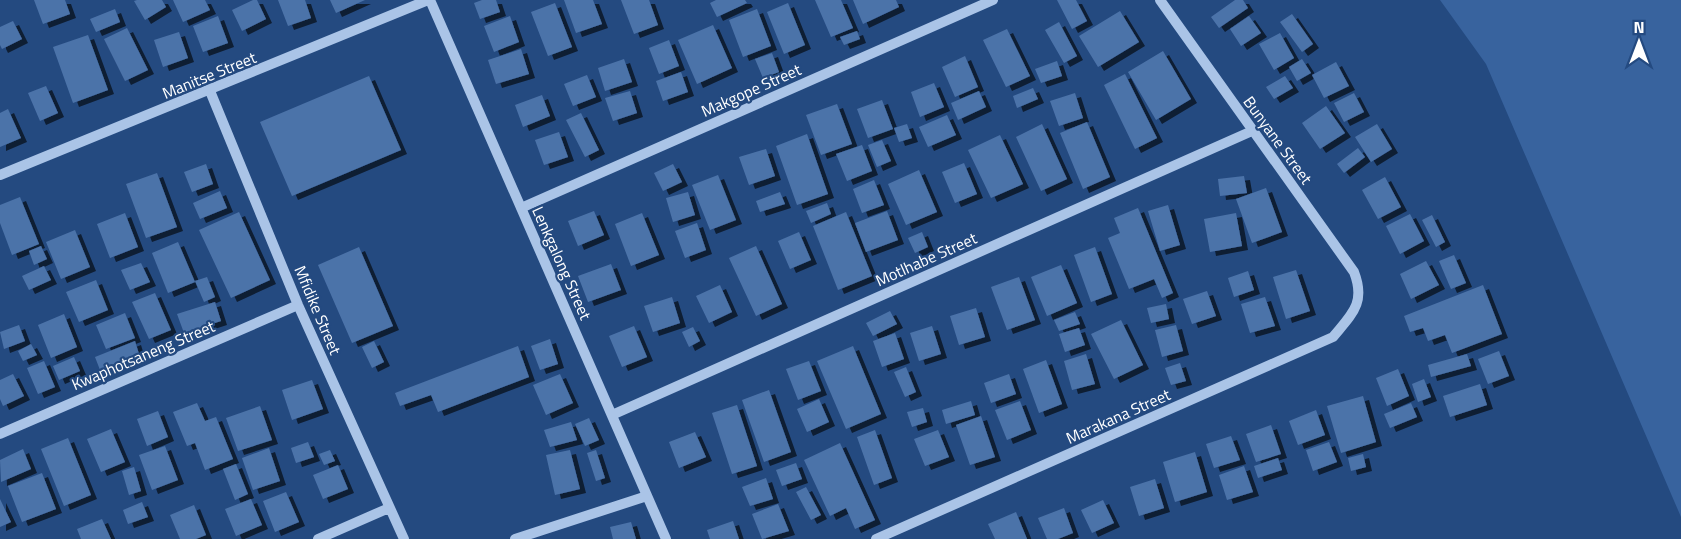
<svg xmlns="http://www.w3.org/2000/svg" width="1681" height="539" viewBox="0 0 1681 539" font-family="'Titillium Web',sans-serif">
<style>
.green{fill:#38639e}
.building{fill:#4c73a9;filter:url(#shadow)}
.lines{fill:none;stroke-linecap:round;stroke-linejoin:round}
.minor{stroke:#aac4e7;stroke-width:10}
.labels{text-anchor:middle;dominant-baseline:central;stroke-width:4.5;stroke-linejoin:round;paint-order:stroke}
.street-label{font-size:16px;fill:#fff;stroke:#244a80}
</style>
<defs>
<filter id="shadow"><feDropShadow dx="6" dy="4" stdDeviation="0" flood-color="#0009"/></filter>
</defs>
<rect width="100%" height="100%" fill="#244a80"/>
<!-- green -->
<path class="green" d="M 1440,0 L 1681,0 L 1681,517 L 1486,64 Z"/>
<!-- building -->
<path class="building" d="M 34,0 L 65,0 L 70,14 L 43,24 Z
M 137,0 L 162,0 L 166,7 L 145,20 L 134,1 Z
M 173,0 L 205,0 L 210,10 L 183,22 Z
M 253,0 L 257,0 L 266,19 L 242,31 L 232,10 Z
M 278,0 L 305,0 L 311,18 L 288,26 Z
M 330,0 L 365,0 L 336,13 Z
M 482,0 L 496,0 L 500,12 L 480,19 L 474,3 Z
M 564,0 L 593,0 L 602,24 L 576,33 Z
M 621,0 L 649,0 L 658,25 L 634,34 Z
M 716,0 L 745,0 L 747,3 L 717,17 L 710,3 Z
M 815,0 L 841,0 L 853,28 L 831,37 Z
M 853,0 L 896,0 L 899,7 L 863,24 Z
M 1057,0 L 1076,0 L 1087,21 L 1072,29 Z
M 1235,0 L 1243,0 L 1248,8 L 1219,28 L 1211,17 Z
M 555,3 L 572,47 L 548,56 L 531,12 Z
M 788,3 L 805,45 L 784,54 L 767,12 Z
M 115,9 L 120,22 L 96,32 L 90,19 Z
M 757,9 L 771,46 L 743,57 L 729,20 Z
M 1120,11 L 1139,42 L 1098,67 L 1079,36 Z
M 1292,14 L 1313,44 L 1302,52 L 1280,22 Z
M 218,16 L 228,43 L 203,52 L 193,26 Z
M 510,16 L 519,42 L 494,52 L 484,26 Z
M 1249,16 L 1261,33 L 1241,46 L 1230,29 Z
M 13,21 L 22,39 L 2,49 L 0,45 L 0,27 Z
M 1059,22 L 1077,56 L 1064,63 L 1045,30 Z
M 713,25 L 732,68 L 697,84 L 678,40 Z
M 127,28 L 148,70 L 125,81 L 104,39 Z
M 1007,29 L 1030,76 L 1006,87 L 983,40 Z
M 857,31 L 860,39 L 844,45 L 840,37 Z
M 179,32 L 188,58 L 163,67 L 154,40 Z
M 1280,33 L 1294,58 L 1274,70 L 1259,44 Z
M 88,35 L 108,90 L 73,103 L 53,47 Z
M 669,40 L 679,66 L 659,74 L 649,48 Z
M 521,49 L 529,74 L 496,84 L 488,60 Z
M 1163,51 L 1191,99 L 1156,120 L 1128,72 Z
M 772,53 L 779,72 L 763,78 L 755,59 Z
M 965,56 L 978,87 L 955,97 L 942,67 Z
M 624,59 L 632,82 L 605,91 L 598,68 Z
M 1302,59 L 1311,73 L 1297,81 L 1289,67 Z
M 1057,61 L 1062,76 L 1041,83 L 1035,69 Z
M 1336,62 L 1349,86 L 1324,98 L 1312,75 Z
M 681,72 L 688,92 L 663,101 L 656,81 Z
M 1125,74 L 1157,138 L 1135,149 L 1104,85 Z
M 587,75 L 596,97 L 573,106 L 564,84 Z
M 369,76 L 401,150 L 292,196 L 260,122 Z
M 1285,76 L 1293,88 L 1274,99 L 1266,87 Z
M 934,83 L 944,107 L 920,117 L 911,92 Z
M 46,86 L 58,113 L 40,121 L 28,93 Z
M 1033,88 L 1038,99 L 1017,108 L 1013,96 Z
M 630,91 L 637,113 L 613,121 L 605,98 Z
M 979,91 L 986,107 L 958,120 L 951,103 Z
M 1075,93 L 1083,118 L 1059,126 L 1050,101 Z
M 1354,93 L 1364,112 L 1344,122 L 1334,103 Z
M 542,95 L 550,116 L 523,127 L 515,105 Z
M 882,100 L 893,129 L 868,138 L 857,109 Z
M 837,104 L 852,144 L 821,155 L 806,115 Z
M 1326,106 L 1345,133 L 1320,149 L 1302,123 Z
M 8,109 L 21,138 L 0,147 L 0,113 Z
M 581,113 L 599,150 L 585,157 L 566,120 Z
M 947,115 L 956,135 L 928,147 L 919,127 Z
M 1087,122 L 1110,177 L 1083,189 L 1060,133 Z
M 907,124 L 912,138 L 899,142 L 894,128 Z
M 1042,124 L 1067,179 L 1041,191 L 1016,137 Z
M 1377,124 L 1392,149 L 1371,162 L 1355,137 Z
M 559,132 L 568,157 L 544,165 L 535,140 Z
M 807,134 L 828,194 L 797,205 L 776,146 Z
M 1000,135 L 1023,184 L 991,198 L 968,150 Z
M 882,140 L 891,161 L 877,167 L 868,145 Z
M 862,145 L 872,171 L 847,181 L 836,154 Z
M 1358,148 L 1365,157 L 1344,173 L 1337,164 Z
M 766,149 L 775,176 L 749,185 L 739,157 Z
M 964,163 L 977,194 L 955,203 L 942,172 Z
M 206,164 L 213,184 L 192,192 L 184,172 Z
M 673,164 L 682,182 L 663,191 L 654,173 Z
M 919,170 L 937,212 L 906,225 L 888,184 Z
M 157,173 L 177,227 L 146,238 L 126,184 Z
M 718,175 L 736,220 L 710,230 L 692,185 Z
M 1244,176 L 1247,193 L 1220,196 L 1218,179 Z
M 1385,177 L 1401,207 L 1378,219 L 1362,190 Z
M 874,180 L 884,205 L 862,213 L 853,189 Z
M 1266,188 L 1282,232 L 1252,243 L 1236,199 Z
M 220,191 L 227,208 L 200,219 L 193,203 Z
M 688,192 L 695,215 L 673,222 L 666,198 Z
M 780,192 L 785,204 L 760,212 L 756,201 Z
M 20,197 L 39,244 L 12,255 L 0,223 L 0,205 Z
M 827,203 L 831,214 L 811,223 L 806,211 Z
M 1168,205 L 1180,245 L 1160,251 L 1148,211 Z
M 1138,208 L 1173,293 L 1162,298 L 1154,279 L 1129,289 L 1108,238 L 1120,233 L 1114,218 Z
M 594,211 L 604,235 L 578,246 L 568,221 Z
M 887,211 L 898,240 L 866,252 L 855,223 Z
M 239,212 L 270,280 L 231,298 L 199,230 Z
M 846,212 L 872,276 L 838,290 L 813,226 Z
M 125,213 L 138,247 L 110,258 L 97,224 Z
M 642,213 L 659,255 L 631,266 L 615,224 Z
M 1236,213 L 1242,246 L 1210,252 L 1204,219 Z
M 1410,214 L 1424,241 L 1400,254 L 1386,226 Z
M 1432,215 L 1445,242 L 1436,247 L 1422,220 Z
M 697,223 L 706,250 L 685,258 L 675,231 Z
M 75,230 L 90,267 L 61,279 L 46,242 Z
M 799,232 L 811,260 L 790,269 L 778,241 Z
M 922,232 L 928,247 L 915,253 L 908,238 Z
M 178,242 L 195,282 L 168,293 L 152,253 Z
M 41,246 L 47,259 L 34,265 L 29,251 Z
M 756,246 L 782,304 L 756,316 L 729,258 Z
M 359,247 L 393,326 L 352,343 L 318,265 Z
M 1095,247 L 1112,294 L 1091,302 L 1074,255 Z
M 1454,255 L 1466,283 L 1451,289 L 1439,261 Z
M 1426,261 L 1439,285 L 1411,299 L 1400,274 Z
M 141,263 L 150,282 L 130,290 L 121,270 Z
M 611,264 L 621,290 L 588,302 L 578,276 Z
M 1061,265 L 1077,303 L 1047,316 L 1031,277 Z
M 44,266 L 51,280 L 29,290 L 22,276 Z
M 1296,270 L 1310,311 L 1286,319 L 1273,277 Z
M 1248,271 L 1254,290 L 1234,297 L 1228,278 Z
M 207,277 L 215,297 L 204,302 L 195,281 Z
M 1019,277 L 1035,320 L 1007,330 L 991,287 Z
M 96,280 L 108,310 L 79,322 L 66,292 Z
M 720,285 L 732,312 L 709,323 L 696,296 Z
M 1483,285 L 1502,334 L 1452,353 L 1445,335 L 1428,341 L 1423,328 L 1410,332 L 1404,316 Z
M 1207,291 L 1216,316 L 1192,324 L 1183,299 Z
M 155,293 L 171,330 L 149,339 L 132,302 Z
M 672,297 L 680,323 L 653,332 L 644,306 Z
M 1265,297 L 1275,326 L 1250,333 L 1241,304 Z
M 215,302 L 221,321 L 184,333 L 177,314 Z
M 1166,304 L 1169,319 L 1151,323 L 1147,308 Z
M 976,308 L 985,337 L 959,345 L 950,316 Z
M 890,311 L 897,324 L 873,336 L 866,323 Z
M 1075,312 L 1080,324 L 1059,331 L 1054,320 Z
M 125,313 L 135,338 L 106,349 L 96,325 Z
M 64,314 L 77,347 L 51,358 L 38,325 Z
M 1121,320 L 1143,365 L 1114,379 L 1091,334 Z
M 19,325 L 25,341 L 4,349 L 0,332 Z
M 1176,325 L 1183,351 L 1162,357 L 1155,330 Z
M 634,326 L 647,357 L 622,367 L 609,336 Z
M 932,326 L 941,354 L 919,361 L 910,333 Z
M 693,327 L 700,341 L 689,347 L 682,332 Z
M 1079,328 L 1085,345 L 1065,352 L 1059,334 Z
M 895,333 L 904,359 L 882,367 L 873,341 Z
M 550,339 L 558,364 L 540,370 L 531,346 Z
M 135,341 L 139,354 L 100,370 L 95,357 Z
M 374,341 L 384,362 L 372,368 L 362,347 Z
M 31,344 L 37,355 L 23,361 L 18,351 Z
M 518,346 L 529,377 L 438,412 L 431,395 L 400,406 L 395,393 Z
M 853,346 L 881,414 L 846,429 L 817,361 Z
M 1499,351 L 1509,376 L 1488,384 L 1478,359 Z
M 1086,354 L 1095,384 L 1072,390 L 1064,361 Z
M 1467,354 L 1471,366 L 1431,377 L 1428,365 Z
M 74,357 L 80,371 L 59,380 L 53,366 Z
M 1046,360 L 1062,404 L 1039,413 L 1023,369 Z
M 44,361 L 55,387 L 38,394 L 27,368 Z
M 809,361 L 821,391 L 798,400 L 786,369 Z
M 1180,363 L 1186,381 L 1171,385 L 1165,368 Z
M 906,367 L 916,392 L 905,397 L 894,372 Z
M 1398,369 L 1409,396 L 1387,406 L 1376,378 Z
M 13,374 L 24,396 L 3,406 L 0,399 L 0,380 Z
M 560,374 L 573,403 L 546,415 L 533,385 Z
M 1009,374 L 1016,394 L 991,403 L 984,383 Z
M 1424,379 L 1431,397 L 1418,402 L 1412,384 Z
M 312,380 L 323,409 L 292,420 L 282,390 Z
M 1480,384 L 1487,405 L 1450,417 L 1443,396 Z
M 769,390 L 791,452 L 764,462 L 742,400 Z
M 1363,396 L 1376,442 L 1341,453 L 1327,406 Z
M 819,399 L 829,422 L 807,432 L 797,409 Z
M 971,401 L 975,415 L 946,424 L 942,410 Z
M 1020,401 L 1031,430 L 1007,440 L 995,410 Z
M 197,403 L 205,421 L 216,417 L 233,459 L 205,470 L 195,443 L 187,446 L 173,412 Z
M 1411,403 L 1417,417 L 1390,428 L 1384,414 Z
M 737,405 L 757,466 L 732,474 L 712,413 Z
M 260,406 L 272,440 L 238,451 L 226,418 Z
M 923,408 L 927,422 L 912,427 L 907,412 Z
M 1316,410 L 1325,435 L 1298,445 L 1289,421 Z
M 158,411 L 168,437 L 147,446 L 137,419 Z
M 981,416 L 995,457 L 970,465 L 956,425 Z
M 589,418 L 599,440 L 585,446 L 575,424 Z
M 571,422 L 577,440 L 550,447 L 544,430 Z
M 1271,425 L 1281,454 L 1256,462 L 1246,434 Z
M 111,429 L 125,462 L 101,472 L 87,439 Z
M 875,430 L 892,478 L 874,485 L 857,437 Z
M 938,430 L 949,457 L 925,466 L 914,439 Z
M 695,432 L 706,457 L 679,468 L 669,442 Z
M 1231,436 L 1240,460 L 1214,468 L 1206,444 Z
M 68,438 L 91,495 L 64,506 L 41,449 Z
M 308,442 L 314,457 L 296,463 L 291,448 Z
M 1329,442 L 1337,462 L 1313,471 L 1306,450 Z
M 840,443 L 875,520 L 855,529 L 846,508 L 830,516 L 804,460 Z
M 165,446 L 178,480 L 152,490 L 139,455 Z
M 269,448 L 280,481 L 253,490 L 242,458 Z
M 23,449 L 31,469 L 1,482 L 0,460 Z
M 330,450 L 335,461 L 324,465 L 319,454 Z
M 570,450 L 580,489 L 555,495 L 546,455 Z
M 596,450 L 605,478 L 596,481 L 587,453 Z
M 1195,452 L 1207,492 L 1175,502 L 1163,462 Z
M 1363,454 L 1366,467 L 1351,471 L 1348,458 Z
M 1278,458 L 1282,470 L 1258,478 L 1254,466 Z
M 796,463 L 802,479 L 782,486 L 776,470 Z
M 236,464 L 248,494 L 235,500 L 223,469 Z
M 338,465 L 348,489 L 323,499 L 313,475 Z
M 1244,466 L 1253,492 L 1227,500 L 1219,475 Z
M 134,467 L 141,491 L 129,495 L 122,471 Z
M 42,473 L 56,509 L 22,522 L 8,486 Z
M 766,478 L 773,499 L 750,506 L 742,487 Z
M 1155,479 L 1164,508 L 1139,516 L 1130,487 Z
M 806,487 L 821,515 L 811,520 L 796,492 Z
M 286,492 L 299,522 L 275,532 L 263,501 Z
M 0,499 L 11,522 L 0,527 Z
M 251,499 L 262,525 L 236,536 L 225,509 Z
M 1103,500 L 1114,523 L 1092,533 L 1081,510 Z
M 142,502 L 148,517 L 128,524 L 123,510 Z
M 778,504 L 789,531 L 762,539 L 752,514 Z
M 194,505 L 206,535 L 196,539 L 180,539 L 170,515 Z
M 1064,508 L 1073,533 L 1058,539 L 1047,539 L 1038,518 Z
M 1016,512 L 1027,539 L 995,539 L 988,524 Z
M 102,519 L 111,539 L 81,539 L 77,529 Z
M 733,521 L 739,539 L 710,539 L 707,530 Z
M 631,522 L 636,539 L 613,539 L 610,527 Z"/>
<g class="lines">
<!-- minor -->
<path class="minor" d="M 430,0 L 666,539
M 210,91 L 298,305 L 404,539
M 0,175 L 428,0
M 521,208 L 993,0
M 612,415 L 1252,131
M 0,434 L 298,305
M 318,539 L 389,508
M 515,539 L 647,496
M 876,539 L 1333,337 C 1352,314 1366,303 1354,272 L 1160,0"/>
</g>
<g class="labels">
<!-- street labels -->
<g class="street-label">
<text transform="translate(209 75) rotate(-22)">Manitse Street</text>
<text transform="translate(751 90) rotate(-24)">Makgope Street</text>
<text transform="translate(1278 140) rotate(54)">Bunyane Street</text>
<text transform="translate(926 259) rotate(-24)">Motlhabe Street</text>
<text transform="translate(562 263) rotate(66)">Lenkgalong Street</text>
<text transform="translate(318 310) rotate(67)">Mfidike Street</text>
<text transform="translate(143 355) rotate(-23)">Kwaphotsaneng Street</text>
<text transform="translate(1118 416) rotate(-24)">Marakana Street</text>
</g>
</g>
<!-- north arrow -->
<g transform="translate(1639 42)" stroke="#244a80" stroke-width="4.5" paint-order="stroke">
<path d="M0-4.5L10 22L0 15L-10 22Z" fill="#ffffff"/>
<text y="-9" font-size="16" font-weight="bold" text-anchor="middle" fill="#ffffff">N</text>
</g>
</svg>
